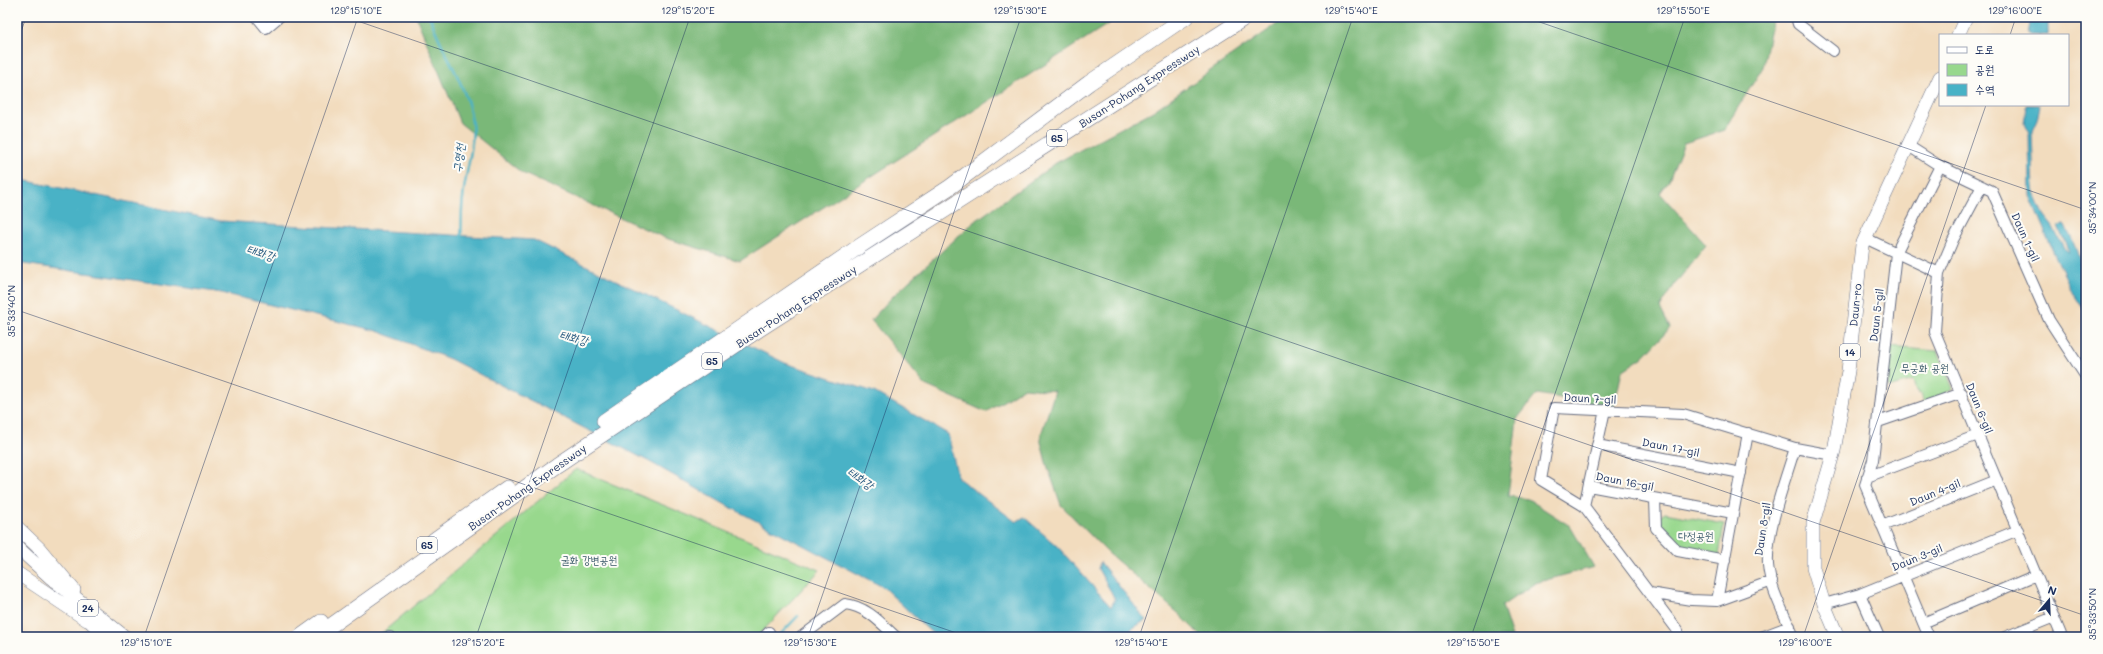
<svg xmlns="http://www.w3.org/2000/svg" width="2103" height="654" viewBox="0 0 2103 654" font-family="Mali,'Poor Story',sans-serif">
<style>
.green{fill:#98d88d;stroke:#5a8476}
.forest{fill:#7ab878;stroke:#4a746b}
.water{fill:#48b2c6;stroke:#327092}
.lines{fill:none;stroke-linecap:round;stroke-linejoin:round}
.stream{stroke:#48b2c6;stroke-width:2.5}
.minor-casing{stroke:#666c80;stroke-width:12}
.major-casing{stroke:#666c80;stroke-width:14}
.highway-casing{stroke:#666c80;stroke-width:16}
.minor{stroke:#fff;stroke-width:10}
.major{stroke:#fff;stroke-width:13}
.highway{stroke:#fff;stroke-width:15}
.ticks{fill:none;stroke:#1b2f5e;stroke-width:1;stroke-opacity:0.45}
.labels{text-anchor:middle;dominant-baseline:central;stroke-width:4;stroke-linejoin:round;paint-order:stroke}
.shield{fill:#fdfcf7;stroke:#5f6c8c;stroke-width:1}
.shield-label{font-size:10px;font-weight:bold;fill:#1b2f5e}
.street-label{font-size:11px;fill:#1b2f5e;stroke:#fdfcf7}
.park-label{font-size:11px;fill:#3a596a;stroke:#fdfcf7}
.water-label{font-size:12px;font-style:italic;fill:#2b5d82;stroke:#fdfcf7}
.neatline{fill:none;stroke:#1b2f5e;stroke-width:1.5}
.ticks-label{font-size:10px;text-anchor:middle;fill:#1b2f5e}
</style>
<rect width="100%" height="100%" fill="#fdfcf7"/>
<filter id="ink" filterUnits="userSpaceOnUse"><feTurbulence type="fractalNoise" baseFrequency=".025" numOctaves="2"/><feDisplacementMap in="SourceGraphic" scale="8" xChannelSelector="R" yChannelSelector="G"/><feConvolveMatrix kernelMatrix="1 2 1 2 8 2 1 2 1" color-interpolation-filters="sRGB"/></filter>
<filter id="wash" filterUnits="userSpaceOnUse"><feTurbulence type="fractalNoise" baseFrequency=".012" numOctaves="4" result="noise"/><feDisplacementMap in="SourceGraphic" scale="16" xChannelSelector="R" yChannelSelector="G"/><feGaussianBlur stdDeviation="0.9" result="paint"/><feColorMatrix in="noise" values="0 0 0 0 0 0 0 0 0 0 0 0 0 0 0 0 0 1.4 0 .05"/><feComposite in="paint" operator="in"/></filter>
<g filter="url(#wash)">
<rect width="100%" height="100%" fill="#f2dcbe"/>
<!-- green -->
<path class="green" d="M 1889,347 L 1938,351 L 1953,389 L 1924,405 L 1921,393 L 1918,394 L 1917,391 L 1916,391 L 1913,381 L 1888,388 Z
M 576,469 L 820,570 L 757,637 L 377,637 Z
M 1665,513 L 1724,524 L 1719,556 C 1686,550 1671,552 1657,518 Z"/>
<!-- forest -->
<path class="forest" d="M 418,17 L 1119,17 L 740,261 L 665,238 L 522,173 L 460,123 L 417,19 Z
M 1287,17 L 1773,17 L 1763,67 L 1724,130 L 1684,143 L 1668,182 L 1660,193 L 1706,245 L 1675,284 L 1660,308 L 1670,328 L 1643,357 L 1622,371 L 1614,407 L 1537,394 L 1517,419 L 1508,496 L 1528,499 L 1570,526 L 1594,567 L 1535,583 L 1502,606 L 1512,637 L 1202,637 L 1178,613 L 1107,552 L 1061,505 L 1046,462 L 1040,438 L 1055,391 L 1024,388 L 986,412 L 925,385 L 871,320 L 894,295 L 974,222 L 1056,163 L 1153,111 Z"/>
<!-- water -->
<path class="water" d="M 2031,17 L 2048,17 L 2048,35 L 2028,35 Z
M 2026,105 L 2040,105 L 2037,120 L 2032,131 L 2034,192 L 2045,217 L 2053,227 L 2064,249 L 2069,253 L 2058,227 L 2063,224 L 2065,225 C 2071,239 2084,260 2079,275 L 2086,290 L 2086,313 L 2073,293 L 2052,249 L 2030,196 L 2029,134 L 2024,124 Z
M 17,179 L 221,221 L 534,240 L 785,363 L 874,392 L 948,434 L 958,478 L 1016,522 L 1024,517 L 1058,547 L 1111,607 L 1115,599 L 1098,569 L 1100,562 L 1146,620 L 1130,630 L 1135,637 L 936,637 L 883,587 L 726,505 L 648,461 L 450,359 L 377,331 L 222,293 L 17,263 Z"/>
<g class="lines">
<!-- stream -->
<path class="stream" d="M 430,17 C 442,52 467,84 472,122 C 475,147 465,173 463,198 C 461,211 462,224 461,237
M 778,637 L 798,616"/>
</g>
</g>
<g filter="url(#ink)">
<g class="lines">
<!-- minor casing -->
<g class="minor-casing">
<path id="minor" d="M 257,17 L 266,28 L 279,17
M 1796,17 L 1798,24 L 1833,51
M 1907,145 L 1940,166 L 1992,191 L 2049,320 L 2086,377
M 1982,186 L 1953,240 L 1939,273 L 1935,332 L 2062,637
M 1865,238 L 1939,273
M 1878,422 L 1962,393
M 1597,445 L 1741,473
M 1867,477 L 1978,435
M 1589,486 L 1733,513
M 1655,499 L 1656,528 L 1678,551 L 1725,560
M 1584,506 L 1605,410
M 1882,526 L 1997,480
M 1650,593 L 1691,600 L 1717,601 L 1772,581
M 1860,594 L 1879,637
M 1717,601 L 1748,433
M 1824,604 L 1860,594 L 2018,530
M 1923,623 L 2036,575
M 389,637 L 390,637
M 764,637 L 769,632
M 801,637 L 845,604 C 866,606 881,623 896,637
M 1679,637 L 1678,631 L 1584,506 L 1541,480 L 1554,408 L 1683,414 L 1795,448 L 1833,455
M 1761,637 L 1790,626
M 1794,637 C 1785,615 1770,589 1768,565 C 1766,530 1785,481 1795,448
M 1929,637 L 1865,485 L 1873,460 L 1896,253 L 1940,166
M 2005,637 L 2054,617"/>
</g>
<!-- major casing -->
<g class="major-casing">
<path id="major" d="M 1958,35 L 1966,17
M 17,527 L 39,548 L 74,590
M 17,547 L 51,578 L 125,637
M 17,573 L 87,620
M 82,614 L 107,637
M 1838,637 L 1824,604 L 1813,568 L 1813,523 L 1834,451 L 1848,371 L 1862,245 L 1940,77"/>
</g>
<!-- highway casing -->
<g class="highway-casing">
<path id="highway" d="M 604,421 L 857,248 L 950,187 L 1089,83 L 1186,17
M 434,540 L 507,488
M 300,637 L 321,622
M 315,637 L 557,465 L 761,328 L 1246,17"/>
</g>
<!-- minor -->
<use href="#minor" class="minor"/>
<!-- major -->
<use href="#major" class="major"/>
<!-- highway -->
<use href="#highway" class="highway"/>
</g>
</g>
<!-- ticks -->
<path class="ticks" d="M 346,17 L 2086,616M 1525,17 L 2086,210M 2010,35 L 2016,17M 17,44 L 26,17M 17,310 L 968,637M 144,637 L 358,17M 476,637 L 690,17M 808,637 L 1021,17M 1139,637 L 1353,17M 1471,637 L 1685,17M 1803,637 L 1986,105"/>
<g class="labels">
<!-- shield labels -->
<g class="shield">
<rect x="1047" y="130" width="20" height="16" rx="3"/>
<rect x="1840" y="344" width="20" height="16" rx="3"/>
<rect x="702" y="353" width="20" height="16" rx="3"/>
<rect x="417" y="537" width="20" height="16" rx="3"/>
<rect x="78" y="600" width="20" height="16" rx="3"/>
</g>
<g class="shield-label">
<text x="1057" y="138">65</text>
<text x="1850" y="352">14</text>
<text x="712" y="361">65</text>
<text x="427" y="545">65</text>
<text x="88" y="608">24</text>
</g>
<!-- street labels -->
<g class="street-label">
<text transform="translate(1139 86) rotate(-33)">Busan-Pohang Expressway</text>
<text transform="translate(2026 237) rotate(66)">Daun 1-gil</text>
<text transform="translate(1855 305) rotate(-84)">Daun-ro</text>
<text transform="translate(796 306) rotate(-33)">Busan-Pohang Expressway</text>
<text transform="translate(1876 315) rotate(-83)">Daun 5-gil</text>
<text transform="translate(1590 398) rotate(3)">Daun 7-gil</text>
<text transform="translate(1980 408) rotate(68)">Daun 6-gil</text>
<text transform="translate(1671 447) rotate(11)">Daun 17-gil</text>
<text transform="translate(1625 481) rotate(11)">Daun 16-gil</text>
<text transform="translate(527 487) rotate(-35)">Busan-Pohang Expressway</text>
<text transform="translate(1935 492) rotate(-22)">Daun 4-gil</text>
<text transform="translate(1762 529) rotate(-81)">Daun 8-gil</text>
<text transform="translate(1917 557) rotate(-22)">Daun 3-gil</text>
</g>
<!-- park labels -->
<g class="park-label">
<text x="1925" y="367">무궁화 공원</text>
<text x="1696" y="535">다정공원</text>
<text x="589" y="559">굴화 강변공원</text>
</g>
<!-- water labels -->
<g class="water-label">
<text transform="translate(458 158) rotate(-83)">구영천</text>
<text transform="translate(261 252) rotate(17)">태화강</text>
<text transform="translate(574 337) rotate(14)">태화강</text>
<text transform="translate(861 478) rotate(35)">태화강</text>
</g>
</g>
<!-- margin -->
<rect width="2103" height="654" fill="none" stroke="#fdfcf7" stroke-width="44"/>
<!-- legend -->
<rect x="1939" y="34" width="130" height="72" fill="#fdfcf7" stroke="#a3aaba"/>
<rect x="1947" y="47" width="20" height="6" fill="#ffffff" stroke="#a3aaba"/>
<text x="1975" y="54" font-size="12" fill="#1b2f5e">도로</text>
<rect x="1947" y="64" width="20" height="12" fill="#98d88d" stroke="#a3aaba"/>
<text x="1975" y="74" font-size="12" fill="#1b2f5e">공원</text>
<rect x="1947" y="84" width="20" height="12" fill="#48b2c6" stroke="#a3aaba"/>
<text x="1975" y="94" font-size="12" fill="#1b2f5e">수역</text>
<!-- north arrow -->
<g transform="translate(2049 600) rotate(19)" stroke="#fdfcf7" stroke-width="3" paint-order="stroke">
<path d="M0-3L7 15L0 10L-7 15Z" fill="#1b2f5e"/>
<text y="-6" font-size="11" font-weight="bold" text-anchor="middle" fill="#1b2f5e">N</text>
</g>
<rect x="22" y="22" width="2059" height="610" class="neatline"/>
<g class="ticks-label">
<text x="356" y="14">129°15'10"E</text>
<text x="688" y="14">129°15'20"E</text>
<text x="1020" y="14">129°15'30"E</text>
<text x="1351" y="14">129°15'40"E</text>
<text x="1683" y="14">129°15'50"E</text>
<text x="2015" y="14">129°16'00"E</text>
<text transform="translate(2092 208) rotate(-90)" y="4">35°34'00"N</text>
<text transform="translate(11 311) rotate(-90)" y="4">35°33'40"N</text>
<text transform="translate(2092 614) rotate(-90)" y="4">35°33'50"N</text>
<text x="146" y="646">129°15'10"E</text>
<text x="478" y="646">129°15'20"E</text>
<text x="810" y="646">129°15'30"E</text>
<text x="1141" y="646">129°15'40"E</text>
<text x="1473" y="646">129°15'50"E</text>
<text x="1805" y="646">129°16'00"E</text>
</g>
</svg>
